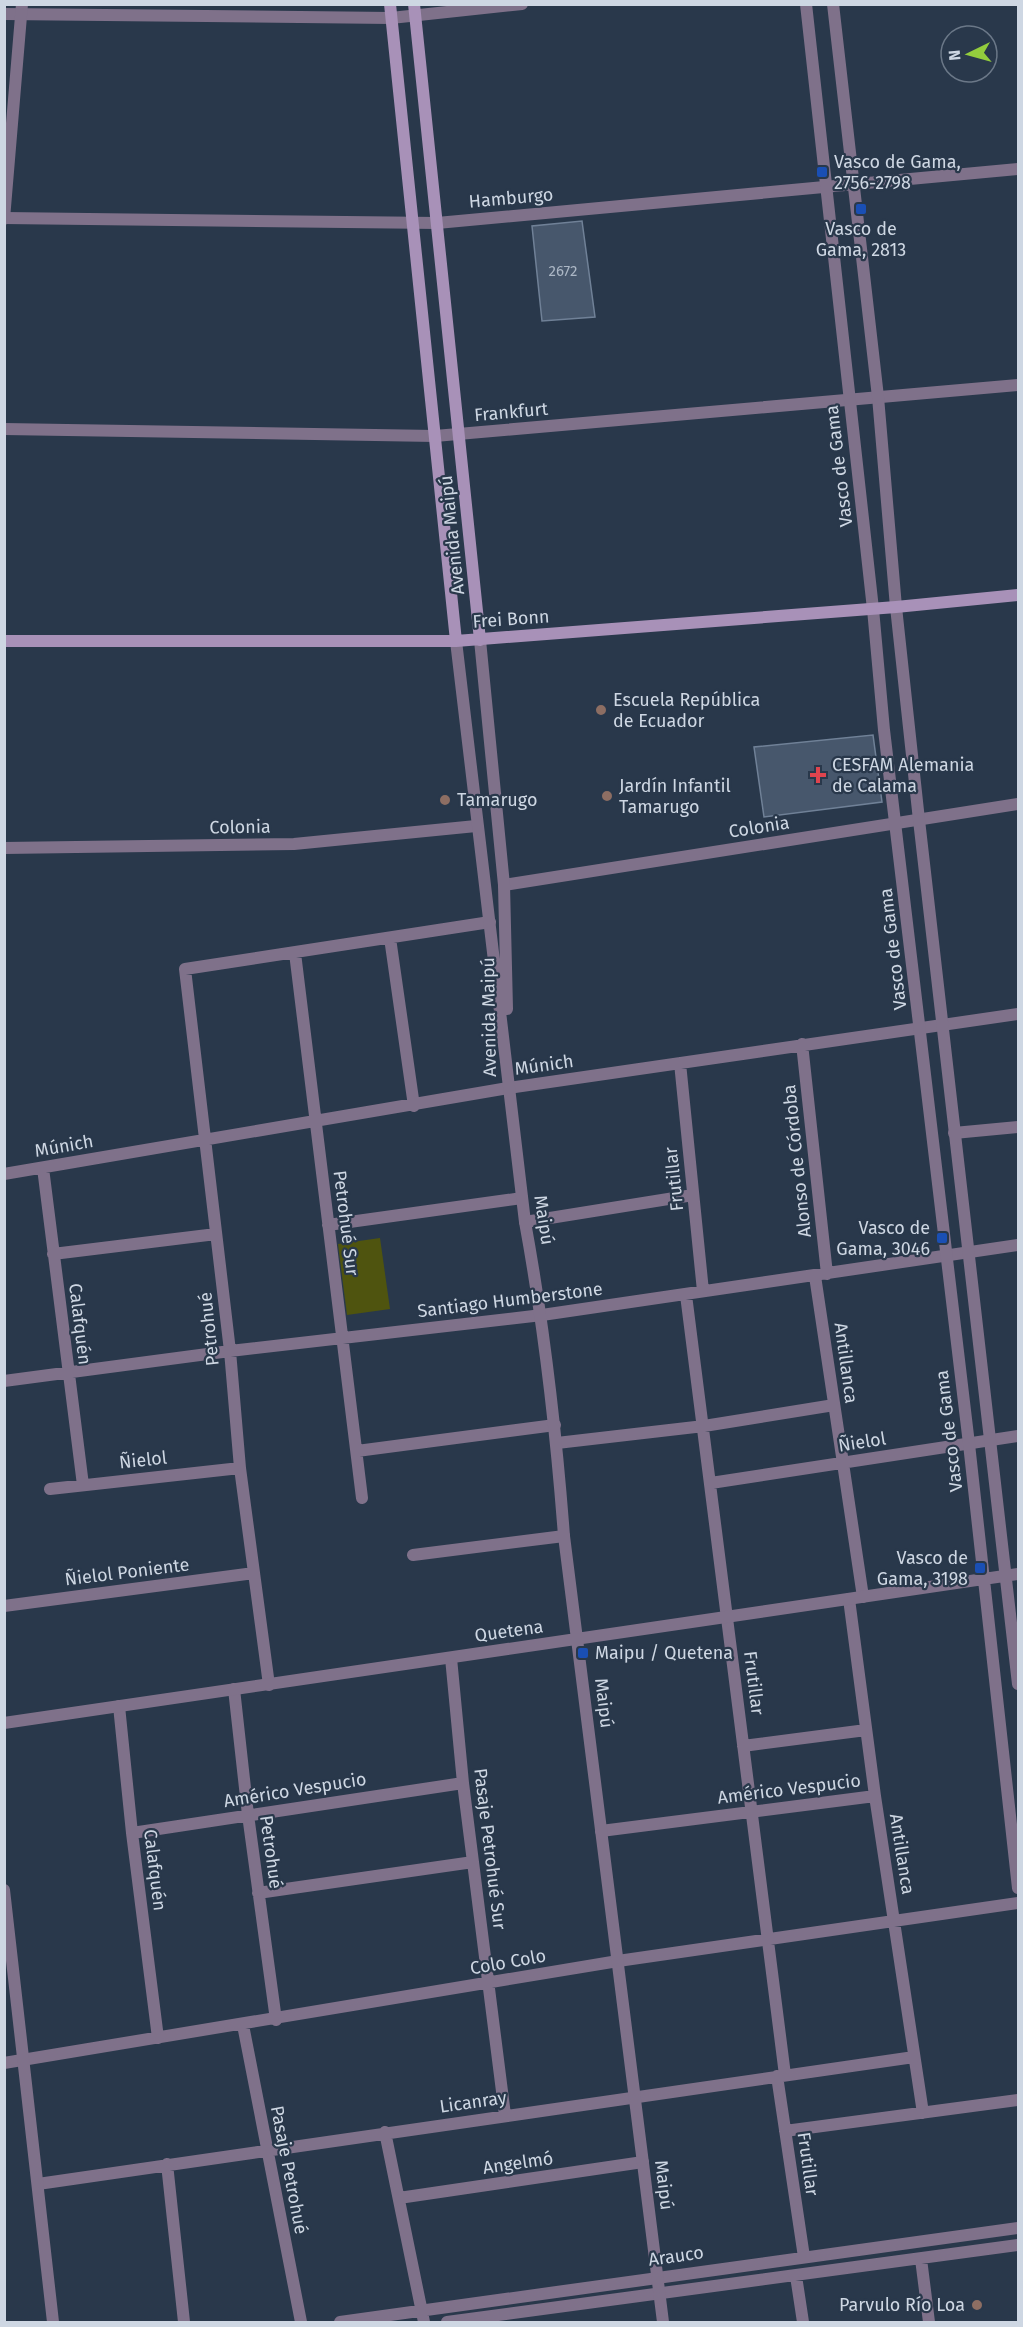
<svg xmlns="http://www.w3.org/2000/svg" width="1023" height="2327" viewBox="0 0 1023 2327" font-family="'Fira Sans',sans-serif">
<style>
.green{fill:#4f540f}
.building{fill:#47576c;stroke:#708197;stroke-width:1.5}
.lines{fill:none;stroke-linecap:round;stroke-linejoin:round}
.minor{stroke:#7f718a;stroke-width:12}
.tertiary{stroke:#7f718a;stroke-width:12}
.secondary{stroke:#a891b8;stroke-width:12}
.transit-dot{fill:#1a4fb4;stroke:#29384b;stroke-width:2}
.education-dot{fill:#8d6e63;stroke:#29384b;stroke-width:2}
.health-dot{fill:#e0444e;stroke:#29384b;stroke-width:2}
.labels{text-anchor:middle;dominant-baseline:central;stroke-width:4.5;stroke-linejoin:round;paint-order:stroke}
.number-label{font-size:15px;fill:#acb7c5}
.poi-label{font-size:18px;fill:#ced7e3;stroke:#29384b;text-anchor:start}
.street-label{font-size:18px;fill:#ced7e3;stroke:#29384b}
</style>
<rect width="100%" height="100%" fill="#29384b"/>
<!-- green -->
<path class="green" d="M 380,1238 L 390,1309 L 347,1315 L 338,1244 Z"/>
<!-- building -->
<path class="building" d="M 582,221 L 595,317 L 542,321 L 532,226 Z
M 873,735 L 882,802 L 764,817 L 754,747 Z"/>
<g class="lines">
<!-- minor -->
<path class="minor" d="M 4,14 L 391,18 L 522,4
M 4,218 L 437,223 L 1018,169
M 4,429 L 435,436 L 1018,385
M 4,848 L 294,844 L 476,826
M 504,885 L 1018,804
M 390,938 L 414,1106
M 295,953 L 362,1498
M 802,1044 L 827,1274
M 680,1063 L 703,1291
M 954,1133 L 1018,1127
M 43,1168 L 83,1485
M 4,1174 L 508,1088 L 1018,1014
M 525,1222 L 693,1195
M 328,1225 L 522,1198
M 53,1254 L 216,1234
M 815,1276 L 863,1597
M 686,1295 L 785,2075
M 4,1381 L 230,1351 L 542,1315 L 1018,1245
M 557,1443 L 704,1426 L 834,1405
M 357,1451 L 555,1425
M 711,1483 L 1018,1436
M 50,1489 L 240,1468
M 413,1555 L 564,1536
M 849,1599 L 875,1796 L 923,2113
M 4,1606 L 254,1573
M 451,1658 L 463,1783 L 505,2115
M 269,1685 L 240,1468 L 230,1351 L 185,969 L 490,922
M 234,1689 L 248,1815 L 276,2020
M 119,1706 L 132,1833 L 158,2038
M 743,1746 L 866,1730
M 601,1831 L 875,1796
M 132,1833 L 463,1783
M 258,1893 L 473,1862
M 243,2025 L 301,2322
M 4,2063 L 618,1961 L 1018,1903
M 777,2076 L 804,2257
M 785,2131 L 1018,2100
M 385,2132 L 424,2322
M 167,2164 L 184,2322
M 38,2184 L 914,2057
M 399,2198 L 643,2162
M 921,2259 L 929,2322
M 796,2276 L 803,2322
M 340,2322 L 1018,2228
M 447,2322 L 1018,2245"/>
<!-- tertiary -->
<path class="tertiary" d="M 806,4 L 873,609 L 884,730 L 969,1444 L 1018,1888
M 833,4 L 878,397 L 896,607 L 919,820 L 1018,1684
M 4,219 L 22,4
M 480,640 L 504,885 L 507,1009
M 456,641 L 525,1222 C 544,1326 556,1430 564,1536 L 663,2322
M 4,1723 L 1018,1574
M 4,1890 L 53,2322"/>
<!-- secondary -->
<path class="secondary" d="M 390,4 L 456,641
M 414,4 L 480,640
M 4,641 L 456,641 L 896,607 L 1018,595"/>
</g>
<!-- markers -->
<g class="transit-dot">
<rect x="816" y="166" width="12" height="12" rx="3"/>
<rect x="855" y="203" width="12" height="12" rx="3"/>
<rect x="936" y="1232" width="12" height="12" rx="3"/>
<rect x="974" y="1562" width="12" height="12" rx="3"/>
<rect x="577" y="1647" width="12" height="12" rx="3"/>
</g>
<g class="education-dot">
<circle cx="601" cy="710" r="6"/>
<circle cx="607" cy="796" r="6"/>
<circle cx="445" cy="800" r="6"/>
<circle cx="977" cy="2305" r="6"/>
</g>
<path class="health-dot" d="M815 766h6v6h6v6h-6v6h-6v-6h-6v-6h6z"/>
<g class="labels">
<!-- number labels -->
<g class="number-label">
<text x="563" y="271">2672</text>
</g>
<!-- poi labels -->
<g class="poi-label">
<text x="834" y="162">Vasco de Gama,<tspan x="834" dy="21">2756-2798</tspan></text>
<text x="861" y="229" text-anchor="middle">Vasco de<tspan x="861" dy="21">Gama, 2813</tspan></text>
<text x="613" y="700">Escuela República<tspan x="613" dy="21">de Ecuador</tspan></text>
<text x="832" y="765">CESFAM Alemania<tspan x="832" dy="21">de Calama</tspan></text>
<text x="619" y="786">Jardín Infantil<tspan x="619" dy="21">Tamarugo</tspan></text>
<text x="457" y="800">Tamarugo</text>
<text x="930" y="1228" text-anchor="end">Vasco de<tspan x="930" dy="21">Gama, 3046</tspan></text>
<text x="968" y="1558" text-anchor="end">Vasco de<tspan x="968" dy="21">Gama, 3198</tspan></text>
<text x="595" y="1653">Maipu / Quetena</text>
<text x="965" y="2305" text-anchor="end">Parvulo Río Loa</text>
</g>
<!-- street labels -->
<g class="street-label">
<text transform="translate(511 198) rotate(-5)">Hamburgo</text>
<text transform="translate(511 412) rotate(-5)">Frankfurt</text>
<text transform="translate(839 466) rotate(-97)">Vasco de Gama</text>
<text transform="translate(452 535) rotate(-96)">Avenida Maipú</text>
<text transform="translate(511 619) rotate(-4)">Frei Bonn</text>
<text transform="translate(240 827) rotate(-1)">Colonia</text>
<text transform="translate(759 827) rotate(-9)">Colonia</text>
<text transform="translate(893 949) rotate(-97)">Vasco de Gama</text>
<text transform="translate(489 1017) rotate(-91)">Avenida Maipú</text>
<text transform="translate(544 1065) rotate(-8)">Múnich</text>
<text transform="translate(64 1146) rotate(-10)">Múnich</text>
<text transform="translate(797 1161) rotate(-96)">Alonso de Córdoba</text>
<text transform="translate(674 1179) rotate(-96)">Frutillar</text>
<text transform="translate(544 1220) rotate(81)">Maipú</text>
<text transform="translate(346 1223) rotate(83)">Petrohué Sur</text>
<text transform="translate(510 1300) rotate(-7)">Santiago Humberstone</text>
<text transform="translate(80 1324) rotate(83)">Calafquén</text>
<text transform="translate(209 1329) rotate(-96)">Petrohué</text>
<text transform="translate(846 1363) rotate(82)">Antillanca</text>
<text transform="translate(949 1431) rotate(-97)">Vasco de Gama</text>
<text transform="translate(862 1442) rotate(-9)">Ñielol</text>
<text transform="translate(143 1460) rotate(-6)">Ñielol</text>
<text transform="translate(127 1572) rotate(-7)">Ñielol Poniente</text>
<text transform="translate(509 1631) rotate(-8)">Quetena</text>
<text transform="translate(754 1683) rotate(83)">Frutillar</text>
<text transform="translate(604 1703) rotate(83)">Maipú</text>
<text transform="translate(789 1789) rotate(-7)">Américo Vespucio</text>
<text transform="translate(295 1790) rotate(-9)">Américo Vespucio</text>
<text transform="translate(490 1849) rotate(83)">Pasaje Petrohué Sur</text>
<text transform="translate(271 1852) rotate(82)">Petrohué</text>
<text transform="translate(902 1854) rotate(81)">Antillanca</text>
<text transform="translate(155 1870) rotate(83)">Calafquén</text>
<text transform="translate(508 1962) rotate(-10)">Colo Colo</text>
<text transform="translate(473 2102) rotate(-8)">Licanray</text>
<text transform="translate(518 2163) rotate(-8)">Angelmó</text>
<text transform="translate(808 2164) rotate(82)">Frutillar</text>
<text transform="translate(289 2170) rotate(79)">Pasaje Petrohué</text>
<text transform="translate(664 2185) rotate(83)">Maipú</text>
<text transform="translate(676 2256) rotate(-8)">Arauco</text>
</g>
</g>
<!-- border -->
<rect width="1023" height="2327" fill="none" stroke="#ced7e3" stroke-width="12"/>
<!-- north arrow -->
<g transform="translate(969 54) rotate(265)"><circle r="28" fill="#29384b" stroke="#6b7888" stroke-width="1.5"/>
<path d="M0-4.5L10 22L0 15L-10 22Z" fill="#93cd3d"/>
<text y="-9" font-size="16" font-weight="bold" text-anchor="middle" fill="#ced7e3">N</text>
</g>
</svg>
